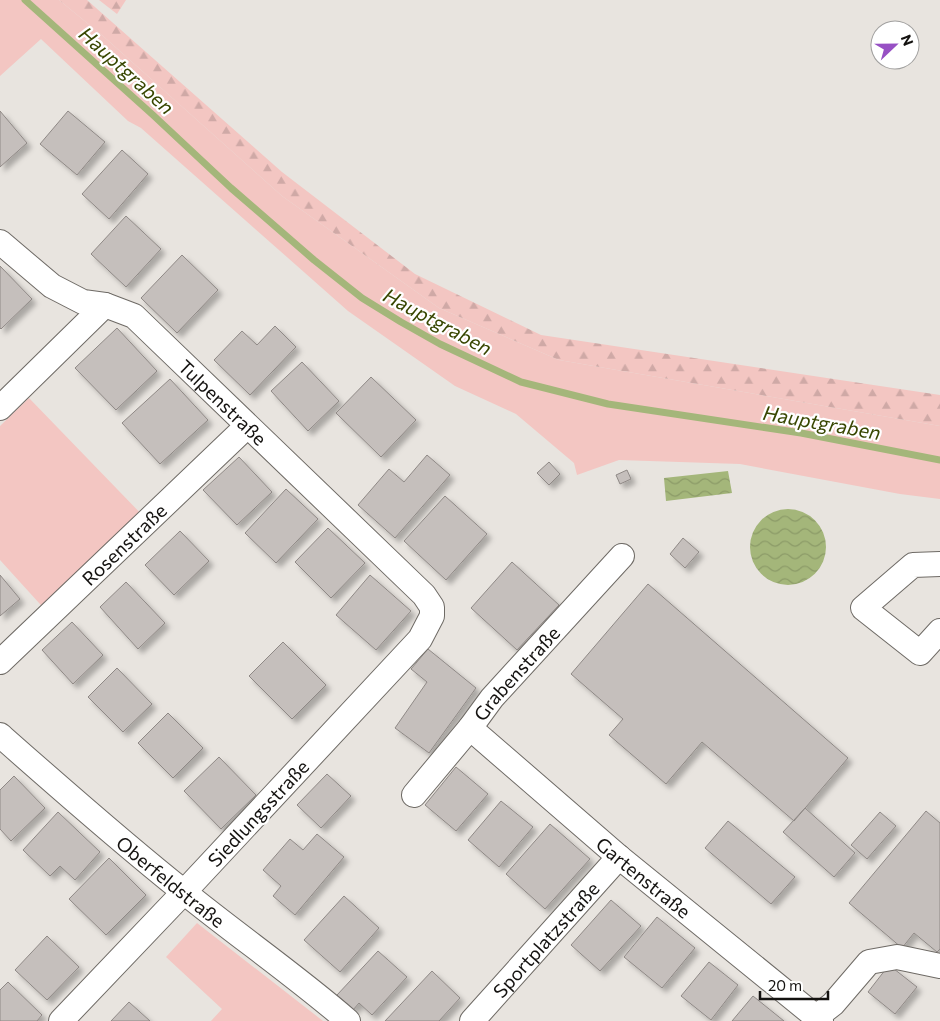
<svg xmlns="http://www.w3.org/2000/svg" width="940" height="1021" viewBox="0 0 940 1021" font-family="Commissioner,sans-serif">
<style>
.green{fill:#f3c6c2}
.forest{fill:url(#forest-firs)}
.water{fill:url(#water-waves)}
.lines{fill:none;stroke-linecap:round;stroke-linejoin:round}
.stream{stroke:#a4b67a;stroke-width:7}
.building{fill:#c5bfbc;stroke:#8f8986;filter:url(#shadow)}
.minor-casing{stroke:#6e6a65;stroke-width:26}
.minor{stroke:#fff;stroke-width:24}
.labels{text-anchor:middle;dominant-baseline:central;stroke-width:4.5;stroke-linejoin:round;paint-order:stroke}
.street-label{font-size:19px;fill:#141210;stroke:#fff}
.water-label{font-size:20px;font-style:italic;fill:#384600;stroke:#fff}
</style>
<defs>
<pattern id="forest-firs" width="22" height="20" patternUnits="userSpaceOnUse" patternTransform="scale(1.25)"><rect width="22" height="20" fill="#f3c6c2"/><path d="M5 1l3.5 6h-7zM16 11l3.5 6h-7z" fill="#cfa9a6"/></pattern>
<pattern id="water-waves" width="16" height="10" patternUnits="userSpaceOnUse" patternTransform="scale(1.25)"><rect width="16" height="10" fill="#a4b67a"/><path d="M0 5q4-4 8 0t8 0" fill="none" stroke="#8c9b68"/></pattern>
<filter id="shadow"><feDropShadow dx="4.5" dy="4.5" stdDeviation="2.5" flood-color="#0004"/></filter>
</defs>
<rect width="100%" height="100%" fill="#e8e4df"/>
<!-- green -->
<path class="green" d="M 0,0 L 59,0 L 103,36 L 282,196 L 439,308 L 559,360 L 940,426 L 940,499 L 900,494 L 740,464 L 619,460 L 577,475 L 574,463 L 516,414 L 455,386 L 348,311 L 141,128 L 128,121 L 41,39 L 0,76 Z
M 29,398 L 148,521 L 49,614 L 0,560 L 0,426 Z
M 197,923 L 323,1021 L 211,1021 L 222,1009 L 166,957 Z"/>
<!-- forest -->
<path class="forest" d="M 59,0 L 87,0 L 282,172 L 415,274 L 541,335 L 940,395 L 940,426 L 559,360 L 439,308 L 282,196 L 103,36 Z
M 99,0 L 126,0 L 117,14 Z"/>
<!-- water -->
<path class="water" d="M 728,471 L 732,493 L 666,501 L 664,478 Z
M750 547a38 38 0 1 1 76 0a38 38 0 1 1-76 0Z"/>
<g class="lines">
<!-- stream -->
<path class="stream" d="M 25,0 L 153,115 L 231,188 L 314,260 L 362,298 L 401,322 L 440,344 L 521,382 L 608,404 L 801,433 L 940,460"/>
</g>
<!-- building -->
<path class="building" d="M 0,111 L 27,143 L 0,167 Z
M 68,111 L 105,142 L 77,175 L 40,144 Z
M 122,150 L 148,174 L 109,219 L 82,194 Z
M 126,216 L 161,249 L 126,287 L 91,254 Z
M 182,255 L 218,290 L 177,333 L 141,298 Z
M 0,266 L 32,299 L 1,329 L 0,328 Z
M 275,326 L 296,347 L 250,395 L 214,360 L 242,331 L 257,345 Z
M 117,328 L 157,371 L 116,410 L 75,368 Z
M 302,362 L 339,401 L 308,431 L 271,391 Z
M 371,377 L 416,420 L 381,457 L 336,413 Z
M 170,379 L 208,420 L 160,464 L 122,423 Z
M 427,455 L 450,475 L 395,538 L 358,505 L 389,469 L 404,482 Z
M 239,457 L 272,492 L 237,525 L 203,490 Z
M 549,462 L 560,474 L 549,485 L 537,473 Z
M 627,470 L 631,479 L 620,484 L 616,475 Z
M 286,489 L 318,519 L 276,563 L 245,533 Z
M 445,496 L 487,534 L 446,580 L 404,541 Z
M 328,528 L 365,563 L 331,598 L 295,562 Z
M 180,531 L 209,561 L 174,595 L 145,565 Z
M 683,538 L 699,552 L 685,568 L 670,554 Z
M 512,562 L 559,605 L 517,650 L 471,608 Z
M 0,575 L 20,599 L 0,616 Z
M 370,575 L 411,611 L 376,650 L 336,615 Z
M 126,582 L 165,623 L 138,649 L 100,607 Z
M 648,584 L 848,758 L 794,821 L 702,742 L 666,784 L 609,735 L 623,719 L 571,674 Z
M 72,622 L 103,655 L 73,684 L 42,650 Z
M 283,642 L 326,685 L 292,719 L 249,676 Z
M 428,649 L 476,688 L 429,753 L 395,728 L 427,682 L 411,669 Z
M 117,668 L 152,704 L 123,732 L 88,697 Z
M 168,713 L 203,748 L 173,778 L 138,743 Z
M 219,757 L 256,795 L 221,829 L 184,791 Z
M 456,767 L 488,794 L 456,831 L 425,805 Z
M 327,774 L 351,796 L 321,828 L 297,805 Z
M 14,776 L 45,808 L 11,841 L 0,829 L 0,790 Z
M 501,801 L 533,827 L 499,867 L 468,840 Z
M 805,808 L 855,853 L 834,877 L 783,832 Z
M 926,811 L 940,823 L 940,949 L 937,952 L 914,933 L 902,948 L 849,903 Z
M 58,812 L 100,852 L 75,880 L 60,866 L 50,876 L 23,850 Z
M 880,812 L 896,826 L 867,859 L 851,845 Z
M 728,821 L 795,877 L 771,904 L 705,848 Z
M 550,824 L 590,859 L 545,909 L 506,874 Z
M 317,834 L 344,857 L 295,915 L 273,896 L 281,886 L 263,870 L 290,839 L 303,850 Z
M 109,858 L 146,895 L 106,935 L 69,899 Z
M 344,896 L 379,928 L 340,972 L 304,940 Z
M 611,900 L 641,926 L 600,971 L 571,945 Z
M 657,917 L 695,948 L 662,988 L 624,957 Z
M 47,936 L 79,967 L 47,1000 L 15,970 Z
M 378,951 L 407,977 L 372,1015 L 359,1003 L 353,1010 L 337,995 Z
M 709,962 L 738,985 L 711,1020 L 681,996 Z
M 889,965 L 917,987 L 895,1014 L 868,992 Z
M 432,971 L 460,998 L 439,1021 L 385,1021 Z
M 8,982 L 42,1015 L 37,1021 L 0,1021 L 0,990 Z
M 753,996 L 784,1021 L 732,1021 Z
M 129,1002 L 150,1021 L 111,1021 Z"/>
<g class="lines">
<!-- minor casing -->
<g class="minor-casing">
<g id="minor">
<path id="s1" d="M 0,242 L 52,286 L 83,302 L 105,305 L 134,316 L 424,595 L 432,607 L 432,616 L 420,639 L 184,892 L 61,1021"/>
<path d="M 0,408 L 105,305"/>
<path d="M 940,564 L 913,565 L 863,608 L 920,653 L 940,631"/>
<path id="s2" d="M 0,662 L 244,429 L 245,424"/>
<path id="s3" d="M 470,728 L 619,857 L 821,1021"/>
<path id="s4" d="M 0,735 C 60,788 121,842 184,892 C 238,936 295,975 348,1021"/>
<path id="s5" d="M 414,795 L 470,728 L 492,698 L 622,556"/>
<path d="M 816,1017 L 833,1004 L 869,962 L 897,957 L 940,966"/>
<path id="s6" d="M 472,1021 L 619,857"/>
</g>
</g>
<!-- minor -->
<use href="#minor" class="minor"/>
</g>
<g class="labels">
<!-- street labels -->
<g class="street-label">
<text stroke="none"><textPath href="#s1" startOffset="280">Tulpenstraße</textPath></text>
<text stroke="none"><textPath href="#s2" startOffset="171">Rosenstraße</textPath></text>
<text stroke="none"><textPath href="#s5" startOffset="159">Grabenstraße</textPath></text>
<text transform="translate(258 813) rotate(-47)">Siedlungsstraße</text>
<text stroke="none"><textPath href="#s3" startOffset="229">Gartenstraße</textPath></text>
<text stroke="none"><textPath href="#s4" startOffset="225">Oberfeldstraße</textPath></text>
<text stroke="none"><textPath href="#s6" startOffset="110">Sportplatzstraße</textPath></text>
</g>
<!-- water labels -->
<g class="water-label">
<text transform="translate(127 70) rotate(42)">Hauptgraben</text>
<text transform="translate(438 321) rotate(28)">Hauptgraben</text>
<text transform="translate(822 422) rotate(10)">Hauptgraben</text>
</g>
</g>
<!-- north arrow -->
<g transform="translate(895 45) rotate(68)"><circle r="24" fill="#ffffff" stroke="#a1a09f"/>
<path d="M0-4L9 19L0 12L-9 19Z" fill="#9750c4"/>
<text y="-8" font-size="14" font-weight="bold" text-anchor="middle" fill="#141210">N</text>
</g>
<!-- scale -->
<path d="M760 991v8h68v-8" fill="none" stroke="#141210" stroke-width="2.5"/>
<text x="768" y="991" font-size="15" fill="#141210" stroke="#ffffff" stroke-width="4" paint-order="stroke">20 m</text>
</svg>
